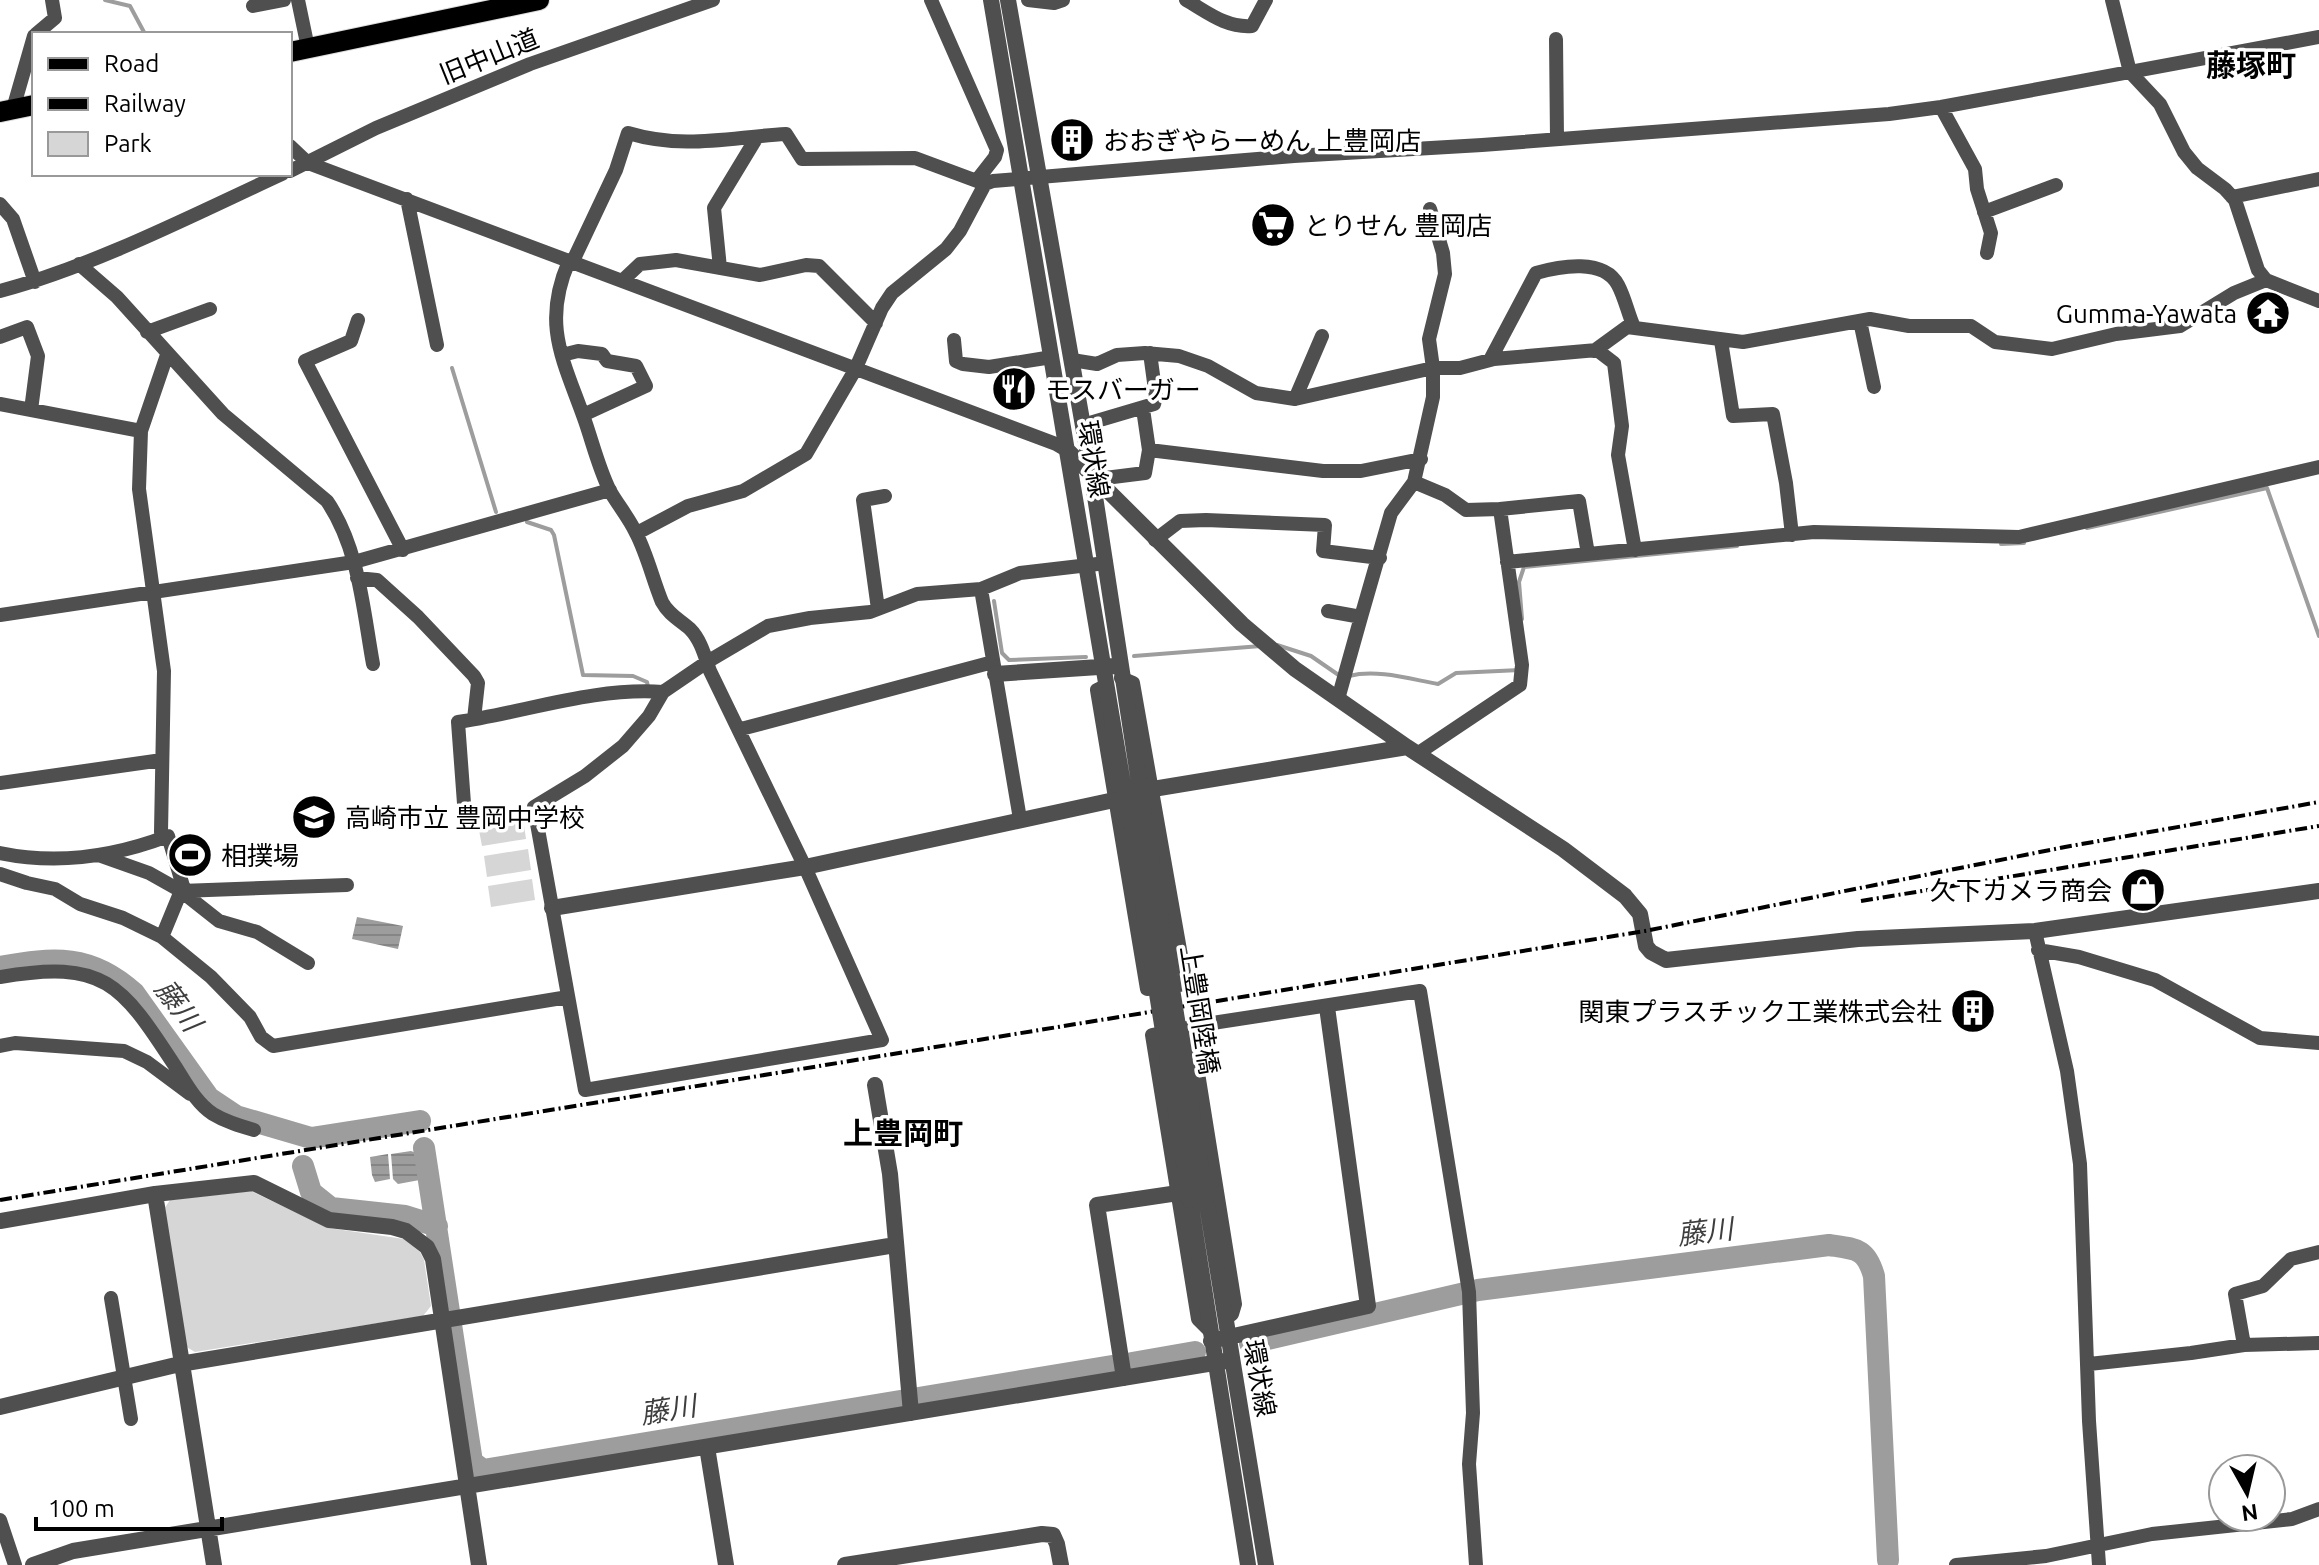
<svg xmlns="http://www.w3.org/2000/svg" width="2319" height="1565" viewBox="0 0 2319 1565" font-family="Ubuntu,'Noto Sans JP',sans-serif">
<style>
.green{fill:#d6d6d6}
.water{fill:url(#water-rules)}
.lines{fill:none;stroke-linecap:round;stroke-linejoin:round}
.stream{stroke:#9d9d9d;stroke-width:4}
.river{stroke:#9d9d9d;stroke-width:22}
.primary-casing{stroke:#dbdbdb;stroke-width:22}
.minor{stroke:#4f4f4f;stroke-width:14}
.tertiary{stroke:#4f4f4f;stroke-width:16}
.primary{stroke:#000;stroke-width:20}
.rail{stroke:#000;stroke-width:4;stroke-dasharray:12 4 2 4;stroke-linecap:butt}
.tertiary-bridge{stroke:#4f4f4f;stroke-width:16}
.labels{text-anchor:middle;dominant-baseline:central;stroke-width:7;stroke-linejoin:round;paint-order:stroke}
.street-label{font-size:26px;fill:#000;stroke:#fff}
.poi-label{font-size:26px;fill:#000;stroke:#fff;text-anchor:start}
.water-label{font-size:28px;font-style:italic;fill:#3e3e3e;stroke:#fff}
.quarter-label{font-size:30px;font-weight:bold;fill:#000;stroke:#fff}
</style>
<defs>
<pattern id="water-rules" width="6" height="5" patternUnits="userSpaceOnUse" patternTransform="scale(2)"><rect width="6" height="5" fill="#9d9d9d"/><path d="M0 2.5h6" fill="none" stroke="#858585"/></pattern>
</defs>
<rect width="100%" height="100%" fill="#fff"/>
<!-- green -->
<path class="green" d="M 523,818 L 526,839 L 482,846 L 478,825 Z
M 528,849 L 531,870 L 487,877 L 484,856 Z
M 532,879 L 535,900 L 491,907 L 488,886 Z
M 251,1191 L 329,1228 L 404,1239 L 420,1252 L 424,1260 L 431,1306 L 423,1316 L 195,1352 L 185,1346 L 164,1209 L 170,1200 Z"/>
<!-- water -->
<path class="water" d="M 357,917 L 403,926 L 398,949 L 352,939 Z
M 411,1151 L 423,1156 L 425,1179 L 398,1184 L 393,1179 L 391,1154 Z
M 388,1154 L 390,1179 L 375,1182 L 372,1175 L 370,1157 Z"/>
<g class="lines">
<!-- stream -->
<path class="stream" d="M 105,0 L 130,6 L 145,34
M 452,368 L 496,512
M 527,522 L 551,530 L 554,535 L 583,675 L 633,676 L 647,682 L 648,687
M 2087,528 L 2267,488 L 2319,636
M 2001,544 L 2024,543
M 994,601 L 1002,653 L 1009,660 L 1086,657
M 1522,619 L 1519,582 L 1524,567 L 1737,546
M 1277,645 L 1311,656 L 1340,676
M 1134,656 L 1261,646
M 1349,676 C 1377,669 1410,679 1438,684 L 1456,673 L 1520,670"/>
<!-- river -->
<path class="river" d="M 0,967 C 54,957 91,954 134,993 L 209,1098 L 236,1116 L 311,1138 L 420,1121
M 424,1148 L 472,1462 L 483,1470 L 1112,1366
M 303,1166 L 311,1192 L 331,1208 L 405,1216 L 437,1226
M 1250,1343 L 1478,1290 L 1829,1245 C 1856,1249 1866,1248 1874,1276 L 1888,1560
M 1132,1363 L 1195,1352"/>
<!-- primary casing -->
<g class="primary-casing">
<path id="primary" d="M 290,52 L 539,0
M 0,112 L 34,105"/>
</g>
<!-- minor -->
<path class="minor" d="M 298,0 L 308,48
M 931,0 L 997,150 L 995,157 L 977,180
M 1028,0 L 1054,3 L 1063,0
M 1186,0 C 1207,12 1226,28 1252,26 L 1266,0
M 2112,0 L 2130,72 L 2160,104 L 2184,152 L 2197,168 L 2225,189 L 2235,200 L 2258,270 L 2266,280 L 2319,301
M 253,6 L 284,0
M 36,34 L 55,18 L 52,0
M 1556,39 L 1557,139
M 1941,107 L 1975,169 L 1977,189 L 1991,233 L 1987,253
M 13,109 L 34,36
M 290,146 L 308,163 L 1056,444 L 1068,451
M 290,171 L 376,128 L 530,64 L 713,0
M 2232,197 L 2319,179
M 407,199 L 437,345
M 0,204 L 13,219 L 35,282
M 1984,212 L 2056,185
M 569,261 C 541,325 564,361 585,421 C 593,444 599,469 610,491 C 618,505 629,518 636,533 C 647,554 653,580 662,602 C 669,615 680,620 690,629 C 701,640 705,657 710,671 L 805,867 L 882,1040 L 585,1090 L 534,807 L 585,776 L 623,746 L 649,716 L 663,692 L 707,662 L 768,626 L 810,618 L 870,612 L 917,594 L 981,589 L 1020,573 L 1106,563
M 572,263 L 616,170 L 628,133 C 685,150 730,137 786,134 L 802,159 L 915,158 L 985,184
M 79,264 L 117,297 L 223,414 L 327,501 C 359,548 363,609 373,664
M 720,268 L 714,208 L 757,137
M 622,281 L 640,264 L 676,260 L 760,275 L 806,265 L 819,266 L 876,323
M 0,291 C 94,266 193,215 282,174
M 358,320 L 351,341 L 305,361 L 403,550
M 1860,321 L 1874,387
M 147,332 L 210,309
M 0,337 L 27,327 L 38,356 L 31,410
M 954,340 L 956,361 L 963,364 L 989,367 L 1052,357
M 1721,341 L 1733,416 L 1773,414 L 1786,483 L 1792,535
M 1594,351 L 1627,327 L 1743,342 L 1870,319 L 1909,326 L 1971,326 L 1995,342 L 2052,349 L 2116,334 L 2180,326 L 2234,293 L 2266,280
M 562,355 L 578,351 L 602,354 L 607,361 L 636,366 L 646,386 L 583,415
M 1072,360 L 1097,364 L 1117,355 L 1145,353 L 1179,356 L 1208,366 L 1256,393 L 1295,399 L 1433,368 L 1460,368 L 1494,359 L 1597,350 L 1614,363 L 1622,426 L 1618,455 L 1635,550
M 1490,360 L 1536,273 C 1560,266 1604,258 1618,285 C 1625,298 1628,314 1634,327
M 1295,399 L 1322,336
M 0,404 L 141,431
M 1083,425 L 1154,404 L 1156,397 L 1150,353
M 1149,450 L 1323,471 L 1361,471 L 1421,459
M 1414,482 L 1445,495 L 1466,510 L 1500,509 L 1579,501 L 1588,554
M 1103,488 L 1105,478 L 1145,473 L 1149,450 L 1143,409
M 637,533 L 688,506 L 743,491 L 806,454 L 855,370 L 882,308 L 892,293 L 946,249 L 960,231 L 985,184 L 993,181 L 1294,156 L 1482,145 L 1889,114 L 1941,107 L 2319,37
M 1155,540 L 1180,521 L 1206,520 L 1325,525 L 1323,551 L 1380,558
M 1507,562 L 1814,532 L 2019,537 L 2319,467
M 357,578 L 377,580 L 418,617 L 474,676 L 478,683 L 474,719
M 981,589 L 1020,819
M 878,609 L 863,500 L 885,496
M 1328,611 L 1361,617 L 1391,513 L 1414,482 L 1433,397 L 1433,368 L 1429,339 L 1445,274 L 1443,253 L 1430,209
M 0,615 L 354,562 L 610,490
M 1107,685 L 1097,690 L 1147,989 L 1186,984 L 1133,683 L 1121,678
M 1338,699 L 1361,617
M 741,729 L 993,662
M 1417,754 L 1520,685 L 1522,665 L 1500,509
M 0,783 L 162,760
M 465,817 L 458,722 C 526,712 594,687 663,692
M 163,838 L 161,832 L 164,671 L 139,489 L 141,431 L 167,355
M 0,853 C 58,865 113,857 168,836 L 183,886 L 162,937
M 101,856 L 149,873 L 181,891 L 219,921 L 257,932 L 308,963
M 0,874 L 27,883 L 55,889 L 80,904 L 123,918 L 162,937 L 211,977 L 250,1017 L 261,1037 L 273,1046 L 568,997
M 181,891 L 347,885
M 2035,931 L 2067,1071 L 2080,1164 L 2089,1421 L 2099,1565
M 2038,950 L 2079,957 L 2155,980 L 2260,1038 L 2319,1043
M 0,977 C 104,959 121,983 175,1066 C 186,1083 196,1103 213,1114 C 226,1122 240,1126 254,1130
M 1191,1029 L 1235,1304 L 1232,1314 L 1225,1319
M 0,1046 L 15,1043 L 124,1051 L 147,1062 L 190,1094
M 111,1298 L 131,1419
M 1210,1331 L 1198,1319 L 1152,1035 L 1206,1024 L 1420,991 L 1469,1292 L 1473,1413 L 1469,1464 L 1476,1565
M 2244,1345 L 2235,1294 L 2263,1286 L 2291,1259 L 2319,1252
M 2089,1364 L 2191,1353 L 2244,1345 L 2319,1343
M 0,1520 L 15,1565
M 1956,1565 L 2046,1556 L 2152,1534 L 2292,1519 L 2319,1509"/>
<!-- tertiary -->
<path class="tertiary" d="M 991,0 L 1131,831
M 1008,0 L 1092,477 L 1146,828
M 1068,451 L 1242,624 L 1295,669 L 1407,747 L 1563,849 L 1625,896 L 1640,914 L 1646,946 L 1651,952 L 1666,960 L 1858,939 L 2035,931 L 2319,891
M 995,674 L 1114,666
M 1153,789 L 1407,747
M 552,908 L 805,867 L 1114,800
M 875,1085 L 890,1174 L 911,1413
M 155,1194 L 214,1565
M 1206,1199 L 1266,1565
M 1190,1200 L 1248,1565
M 0,1221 L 155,1194 L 254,1183 L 329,1220 L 392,1227 L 406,1231 L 427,1247 L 433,1259 L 479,1565
M 1211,1341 L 1368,1306 L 1327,1007
M 1124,1378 L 1097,1205 L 1178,1193
M 0,1407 L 180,1364 L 895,1245
M 707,1447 L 726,1565
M 33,1565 L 73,1551 L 1232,1360
M 845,1565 L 1042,1534 L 1053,1535 L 1057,1544 L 1061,1565"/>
<!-- primary -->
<use href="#primary" class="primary"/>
<!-- rail -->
<path class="rail" d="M 1861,901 L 2319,826
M 0,1200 L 1645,931 L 2065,847 L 2319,802"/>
<!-- tertiary-bridge -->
<path class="tertiary-bridge" d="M 1146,828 L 1206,1199
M 1131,831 L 1190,1200"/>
</g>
<!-- icons -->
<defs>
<g id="building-disc" transform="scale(2.3)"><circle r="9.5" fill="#000" stroke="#fff"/><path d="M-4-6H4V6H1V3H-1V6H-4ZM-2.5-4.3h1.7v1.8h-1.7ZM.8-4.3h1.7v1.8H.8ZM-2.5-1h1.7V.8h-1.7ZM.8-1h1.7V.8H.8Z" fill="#fff"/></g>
<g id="supermarket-disc" transform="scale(2.3)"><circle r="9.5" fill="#000" stroke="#fff"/><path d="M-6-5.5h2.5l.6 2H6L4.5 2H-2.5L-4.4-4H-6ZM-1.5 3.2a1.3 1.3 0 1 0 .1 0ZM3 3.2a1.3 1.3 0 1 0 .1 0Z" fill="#fff"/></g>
<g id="temple-disc" transform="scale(2.3)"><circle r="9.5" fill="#000" stroke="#fff"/><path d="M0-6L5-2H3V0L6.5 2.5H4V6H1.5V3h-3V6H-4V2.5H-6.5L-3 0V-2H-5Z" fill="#fff"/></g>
<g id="restaurant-disc" transform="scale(2.3)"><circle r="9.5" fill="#000" stroke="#fff"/><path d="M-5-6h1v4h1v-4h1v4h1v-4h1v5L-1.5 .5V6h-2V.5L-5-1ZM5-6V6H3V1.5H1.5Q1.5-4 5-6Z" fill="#fff"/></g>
<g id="school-disc" transform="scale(2.3)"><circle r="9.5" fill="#000" stroke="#fff"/><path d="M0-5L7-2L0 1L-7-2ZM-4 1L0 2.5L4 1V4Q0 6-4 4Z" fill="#fff"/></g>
<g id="stadium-disc" transform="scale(2.3)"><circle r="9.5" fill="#000" stroke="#fff"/><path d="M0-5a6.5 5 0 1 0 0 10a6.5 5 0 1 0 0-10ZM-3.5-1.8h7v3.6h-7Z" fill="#fff"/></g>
<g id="shop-disc" transform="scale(2.3)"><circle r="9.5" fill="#000" stroke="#fff"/><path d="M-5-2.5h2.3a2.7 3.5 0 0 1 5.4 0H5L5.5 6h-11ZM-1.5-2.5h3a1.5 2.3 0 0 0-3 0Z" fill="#fff"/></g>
</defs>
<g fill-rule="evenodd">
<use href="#building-disc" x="1072" y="140"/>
<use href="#supermarket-disc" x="1273" y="225"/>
<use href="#temple-disc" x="2268" y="313"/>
<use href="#restaurant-disc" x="1014" y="389"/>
<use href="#school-disc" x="314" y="817"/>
<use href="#stadium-disc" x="190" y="855"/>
<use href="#shop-disc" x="2143" y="890"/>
<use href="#building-disc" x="1973" y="1011"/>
</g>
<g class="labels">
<!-- street labels -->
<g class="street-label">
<text transform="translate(489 56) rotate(-22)">旧中山道</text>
<text transform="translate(1094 459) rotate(81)">環状線</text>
<text transform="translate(1200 1010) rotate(81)">上豊岡陸橋</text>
<text transform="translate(1260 1378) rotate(80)">環状線</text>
</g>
<!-- poi labels -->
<g class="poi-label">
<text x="1103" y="140">おおぎやらーめん 上豊岡店</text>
<text x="1304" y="225">とりせん 豊岡店</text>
<text x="2237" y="313" text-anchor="end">Gumma-Yawata</text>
<text x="1045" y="389">モスバーガー</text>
<text x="345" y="817">高崎市立 豊岡中学校</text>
<text x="221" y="855">相撲場</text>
<text x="2112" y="890" text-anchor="end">久下カメラ商会</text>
<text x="1942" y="1011" text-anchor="end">関東プラスチック工業株式会社</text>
</g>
<!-- water labels -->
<g class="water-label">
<text transform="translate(179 1005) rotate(53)">藤川</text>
<text transform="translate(1705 1231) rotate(-7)">藤川</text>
<text transform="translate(668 1409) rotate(-9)">藤川</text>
</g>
<!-- quarter labels -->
<g class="quarter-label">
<text x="2251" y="65">藤塚町</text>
<text x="903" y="1133">上豊岡町</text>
</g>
</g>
<!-- legend -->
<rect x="32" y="32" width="260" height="144" fill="#ffffff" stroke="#999999" stroke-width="2"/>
<rect x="48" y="58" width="40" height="12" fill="#000000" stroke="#999999" stroke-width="2"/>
<text x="104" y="72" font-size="24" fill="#000000">Road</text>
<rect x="48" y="98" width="40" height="12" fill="#000000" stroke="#999999" stroke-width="2"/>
<text x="104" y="112" font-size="24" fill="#000000">Railway</text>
<rect x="48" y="132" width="40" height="24" fill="#d6d6d6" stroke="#999999" stroke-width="2"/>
<text x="104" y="152" font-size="24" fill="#000000">Park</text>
<!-- north arrow -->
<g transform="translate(2247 1493) rotate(172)"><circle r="38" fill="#ffffff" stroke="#999999" stroke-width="2"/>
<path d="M0-6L14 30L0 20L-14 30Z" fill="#000000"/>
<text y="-12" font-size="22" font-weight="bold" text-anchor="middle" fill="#000000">N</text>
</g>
<!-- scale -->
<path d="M36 1517v12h186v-12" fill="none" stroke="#000000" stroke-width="4"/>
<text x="48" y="1517" font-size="24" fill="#000000" stroke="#ffffff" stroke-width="6" paint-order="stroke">100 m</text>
</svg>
